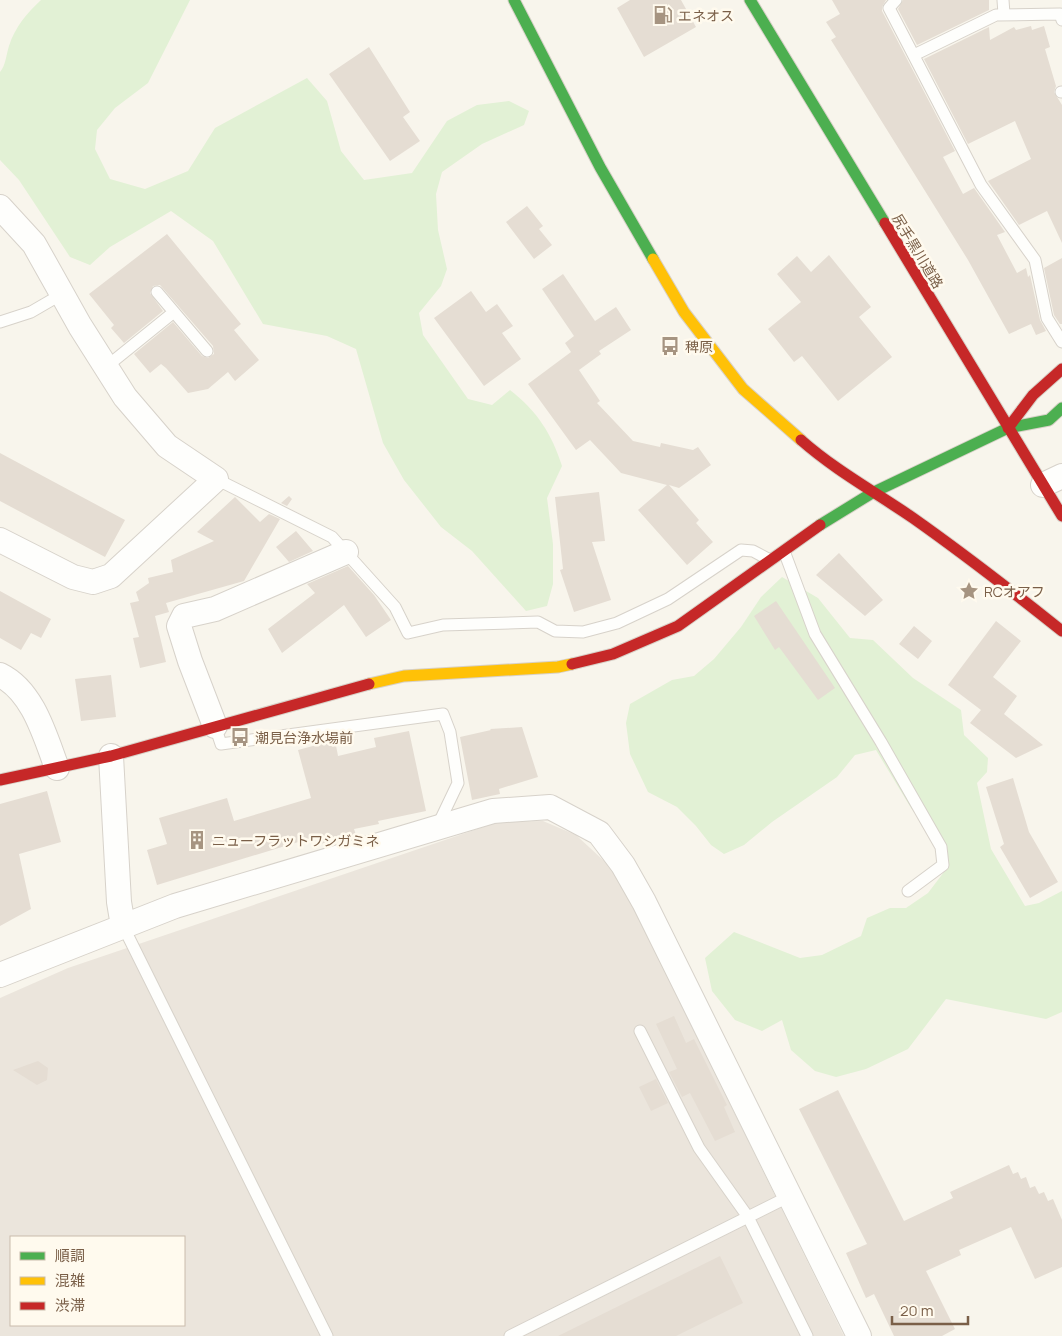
<svg xmlns="http://www.w3.org/2000/svg" width="1062" height="1336" viewBox="0 0 1062 1336" font-family="Manrope,'Noto Sans JP',sans-serif">
<style>
.industrial{fill:#ebe5dc;fill-rule:evenodd}
.green{fill:#e2f1d5}
.building{fill:#e5ddd3}
.lines{fill:none;stroke-linecap:round;stroke-linejoin:round}
.lane-casing{stroke:#d7d2ca;stroke-width:13}
.street-casing{stroke:#d7d2ca;stroke-width:26}
.fast-casing{stroke:#d8d1c8;stroke-width:13}
.slow-casing{stroke:#d8d1c8;stroke-width:13}
.jam-casing{stroke:#d8d1c8;stroke-width:13}
.lane{stroke:#fefefc;stroke-width:11}
.street{stroke:#fefefc;stroke-width:24}
.fast{stroke:#4caf50;stroke-width:11}
.slow{stroke:#ffc107;stroke-width:11}
.jam{stroke:#c62828;stroke-width:11}
.labels{text-anchor:middle;dominant-baseline:central;stroke-width:5;stroke-linejoin:round;paint-order:stroke}
.poi-label{font-size:14px;fill:#7a5f48;stroke:#fffaee;text-anchor:start}
.street-label{font-size:14px;fill:#7a5f48;stroke:#fffaee}
</style>
<rect width="100%" height="100%" fill="#f8f5ec"/>
<!-- industrial -->
<path class="industrial" d="M 543,821 L 576,835 L 616,872 L 844,1336 L 0,1336 L 0,998 L 68,968 L 498,822 ZM 11,1237 L 184,1237 L 184,1325 L 11,1325 Z"/>
<!-- green -->
<path class="green" d="M 41,0 L 190,0 L 148,83 L 115,108 L 97,130 L 95,149 L 110,179 L 145,189 L 188,171 L 215,128 L 307,78 L 327,101 L 341,151 L 364,180 L 412,173 L 447,121 L 477,105 L 509,101 L 529,111 L 524,125 L 482,144 L 442,172 L 436,194 L 438,230 L 447,269 L 441,286 L 419,313 L 423,335 L 468,399 L 492,405 L 510,390 C 537,411 552,434 562,466 L 547,498 L 553,544 L 553,584 L 547,606 L 526,611 L 472,551 L 441,527 L 404,480 L 383,443 L 356,349 L 327,336 L 263,324 L 213,241 L 171,211 L 110,247 L 90,265 L 70,257 L 19,180 L 0,160 L 0,72 C 6,65 6,55 9,46 C 15,27 27,13 41,0 Z
M 782,577 L 818,598 L 850,638 L 873,640 L 913,678 L 961,710 L 964,735 L 988,758 L 987,772 L 977,783 L 991,849 L 1025,906 L 1039,903 L 1062,891 L 1062,1012 L 1046,1019 L 946,999 L 908,1049 L 866,1069 L 836,1077 L 815,1071 L 791,1050 L 782,1020 L 762,1031 L 735,1020 L 712,991 L 705,958 L 734,932 L 800,958 L 822,955 L 861,936 L 867,918 L 890,908 L 906,908 L 928,893 L 947,868 L 941,847 L 911,808 L 876,750 L 855,755 L 837,777 L 772,822 L 744,845 L 724,854 L 711,845 L 696,826 L 677,807 L 648,792 L 630,754 L 626,723 L 630,704 L 672,680 L 694,676 L 714,659 L 741,627 L 761,597 Z"/>
<!-- building -->
<path class="building" d="M 630,0 L 681,0 L 696,27 L 644,57 L 617,8 Z
M 832,0 L 886,0 L 882,7 L 882,11 L 955,151 L 943,157 L 963,194 L 974,188 L 1005,232 L 997,235 L 1017,273 L 1026,268 L 1028,277 L 1030,275 L 1040,320 L 1046,331 L 1036,335 L 1031,324 L 1009,334 L 968,260 L 831,40 L 836,37 L 826,22 L 840,14 Z
M 903,0 L 989,0 L 989,10 L 917,45 L 898,9 Z
M 1031,26 L 1032,30 L 1044,26 L 1050,47 L 1045,49 L 1056,86 L 1054,92 L 1062,105 L 1062,243 L 1047,211 L 1019,225 L 988,181 L 1031,159 L 1015,121 L 968,144 L 924,59 L 989,27 L 990,40 L 1014,27 L 1016,30 Z
M 369,47 L 410,112 L 403,117 L 420,141 L 390,161 L 329,74 Z
M 527,206 L 543,226 L 539,229 L 552,245 L 534,259 L 506,222 Z
M 167,234 L 241,324 L 234,330 L 259,360 L 235,381 L 228,372 L 208,389 L 188,393 L 166,368 L 161,364 L 150,373 L 134,354 L 173,322 L 202,356 L 208,358 L 214,354 L 213,346 L 160,285 L 153,286 L 150,293 L 163,311 L 124,343 L 111,328 L 114,325 L 89,294 Z
M 829,255 L 871,307 L 859,317 L 892,357 L 838,401 L 802,356 L 794,362 L 768,329 L 801,302 L 777,274 L 797,256 L 811,272 Z
M 1062,258 L 1062,324 L 1060,324 L 1054,315 L 1044,268 Z
M 563,274 L 595,321 L 616,307 L 631,330 L 599,351 L 601,354 L 579,370 L 600,401 L 597,403 L 633,441 L 660,447 L 661,443 L 693,450 L 698,447 L 711,465 L 679,488 L 669,485 L 699,520 L 696,523 L 713,542 L 687,565 L 638,510 L 667,485 L 621,473 L 590,440 L 576,450 L 528,384 L 571,352 L 565,343 L 574,336 L 542,289 Z
M 471,291 L 486,312 L 497,304 L 513,326 L 502,333 L 521,359 L 484,386 L 434,318 Z
M 0,453 L 125,520 L 105,557 L 0,501 Z
M 599,492 L 605,541 L 592,542 L 611,600 L 574,612 L 560,570 L 563,569 L 555,497 Z
M 289,496 L 292,499 L 287,506 L 281,503 Z
M 235,497 L 260,522 L 269,514 L 280,519 L 244,581 L 166,603 L 169,612 L 155,616 L 166,662 L 140,668 L 133,638 L 139,637 L 130,603 L 139,601 L 136,592 L 149,583 L 148,578 L 173,572 L 171,560 L 214,541 L 197,532 Z
M 296,531 L 313,551 L 289,562 L 276,547 Z
M 839,553 L 883,600 L 865,616 L 816,575 Z
M 348,566 L 374,595 L 391,620 L 366,637 L 344,605 L 282,653 L 268,629 L 315,593 L 307,584 Z
M 0,591 L 51,619 L 41,638 L 31,633 L 21,650 L 0,638 Z
M 776,601 L 835,688 L 818,700 L 779,647 L 775,650 L 754,616 Z
M 996,621 L 1021,641 L 993,677 L 1017,696 L 1004,714 L 1043,745 L 1016,758 L 970,723 L 981,710 L 948,685 Z
M 914,626 L 932,641 L 918,659 L 899,644 Z
M 111,675 L 116,717 L 81,721 L 75,679 Z
M 522,727 L 538,777 L 499,789 L 500,794 L 472,800 L 460,737 L 491,730 L 490,729 Z
M 409,731 L 426,811 L 378,821 L 379,824 L 354,829 L 356,835 L 320,844 L 318,836 L 157,885 L 147,850 L 167,844 L 159,818 L 227,798 L 234,821 L 311,798 L 298,750 L 335,740 L 338,756 L 376,747 L 374,738 Z
M 1013,778 L 1029,832 L 1058,882 L 1030,898 L 1000,847 L 1004,844 L 986,787 Z
M 47,791 L 61,842 L 19,854 L 31,909 L 0,926 L 0,804 Z
M 674,1016 L 686,1043 L 694,1039 L 727,1105 L 724,1107 L 735,1132 L 715,1141 L 690,1093 L 682,1097 L 669,1072 L 677,1069 L 656,1024 Z
M 38,1061 L 48,1068 L 47,1080 L 37,1085 L 13,1070 Z
M 656,1079 L 668,1103 L 651,1111 L 639,1087 Z
M 838,1090 L 904,1221 L 953,1198 L 950,1192 L 1009,1165 L 1013,1174 L 1018,1172 L 1021,1179 L 1026,1177 L 1030,1188 L 1035,1186 L 1039,1194 L 1044,1192 L 1048,1201 L 1053,1199 L 1062,1220 L 1062,1267 L 1035,1279 L 1011,1227 L 959,1250 L 961,1255 L 926,1271 L 955,1329 L 942,1336 L 894,1336 L 874,1294 L 866,1298 L 846,1253 L 867,1244 L 799,1109 Z
M 720,1256 L 743,1303 L 676,1336 L 558,1336 Z"/>
<g class="lines">
<!-- lane casing -->
<g class="lane-casing">
<path id="lane" d="M 896,0 L 889,8 L 981,185 L 1035,260 L 1047,318 L 1062,342
M 1003,0 L 1004,14
M 914,55 L 996,15 L 1060,14 L 1062,20
M 1061,92 L 1062,92
M 157,292 L 207,351
M 0,322 L 31,312 L 62,294
M 106,367 L 174,312
M 216,479 L 332,537 L 395,607 L 408,633 L 443,625 L 538,622 L 555,631 L 583,632 L 617,623 L 668,599 L 741,550 L 753,551 L 770,560
M 784,551 L 815,634 L 881,742 L 941,847 L 943,865 L 908,891
M 215,726 L 221,744 L 443,714 L 450,732 L 458,783 L 437,827
M 123,926 L 327,1336
M 640,1031 L 699,1148 L 748,1217 L 807,1336
M 510,1336 L 790,1196"/>
</g>
<!-- street casing -->
<g class="street-casing">
<path id="street" d="M 0,207 L 34,244 L 80,326 L 125,397 L 167,446 L 216,479 L 111,576 L 93,582 L 73,577 L 0,540
M 1043,485 L 1062,476
M 0,675 C 33,691 45,736 57,768
M 215,726 L 190,661 L 179,626 L 184,616 L 215,609 L 346,552
M 111,756 L 119,902 L 123,926
M 0,975 L 175,906 L 493,811 L 550,807 L 599,833 L 623,865 L 644,902 L 859,1336"/>
</g>
<!-- fast casing -->
<g class="fast-casing">
<path id="fast" d="M 514,0 L 600,167 L 653,259
M 750,0 L 885,223
M 820,525 L 872,493 L 1008,428 L 1049,420 L 1062,408"/>
</g>
<!-- slow casing -->
<g class="slow-casing">
<path id="slow" d="M 653,259 L 684,312 L 743,389 L 801,440
M 369,684 L 404,676 L 558,667 L 572,664"/>
</g>
<!-- jam casing -->
<g class="jam-casing">
<path id="jam" d="M 885,223 L 1062,516
M 1008,428 L 1033,395 L 1062,369
M 801,440 C 835,470 875,492 913,518 C 964,554 1013,592 1062,631
M 572,664 L 613,654 L 678,626 L 820,525
M 0,780 L 111,756 L 369,684"/>
</g>
<!-- lane -->
<use href="#lane" class="lane"/>
<!-- street -->
<use href="#street" class="street"/>
<!-- fast -->
<use href="#fast" class="fast"/>
<!-- slow -->
<use href="#slow" class="slow"/>
<!-- jam -->
<use href="#jam" class="jam"/>
</g>
<!-- icons -->
<defs>
<g id="fuel-bare" transform="scale(1.5)"><path d="M-5.5-6h7V0h2V4h1.3V-2.5L3-4.5l.8-.8L6-3V5H2.5V1h-1V6h-7ZM-4.2-4.7v3.2H.2V-4.7Z" fill="#a69481" stroke="#fffaee" stroke-width="2.5" paint-order="stroke"/></g>
<g id="bus-bare" transform="scale(1.5)"><path d="M-5-6H5V4H4V6H2V4H-2V6H-4V4H-5ZM-3.5-4V0h7V-4ZM-3.5 1.2v1.5H-2V1.2ZM2 1.2v1.5H3.5V1.2Z" fill="#a69481" stroke="#fffaee" stroke-width="2.5" paint-order="stroke"/></g>
<g id="sight-bare" transform="scale(1.5)"><path d="M0-6L1.8-2.2L6-1.7L2.9 1.2L3.7 5.4L0 3.3L-3.7 5.4L-2.9 1.2L-6-1.7L-1.8-2.2Z" fill="#a69481" stroke="#fffaee" stroke-width="2.5" paint-order="stroke"/></g>
<g id="building-bare" transform="scale(1.5)"><path d="M-4-6H4V6H1V3H-1V6H-4ZM-2.5-4.3h1.7v1.8h-1.7ZM.8-4.3h1.7v1.8H.8ZM-2.5-1h1.7V.8h-1.7ZM.8-1h1.7V.8H.8Z" fill="#a69481" stroke="#fffaee" stroke-width="2.5" paint-order="stroke"/></g>
</defs>
<g fill-rule="evenodd">
<use href="#fuel-bare" x="663" y="15"/>
<use href="#bus-bare" x="670" y="346"/>
<use href="#sight-bare" x="969" y="591"/>
<use href="#bus-bare" x="240" y="737"/>
<use href="#building-bare" x="197" y="840"/>
</g>
<g class="labels">
<!-- poi labels -->
<g class="poi-label">
<text x="678" y="15">エネオス</text>
<text x="685" y="346">稗原</text>
<text x="984" y="591">RCオアフ</text>
<text x="255" y="737">潮見台浄水場前</text>
<text x="212" y="840">ニューフラットワシガミネ</text>
</g>
<!-- street labels -->
<g class="street-label">
<text transform="translate(918 251) rotate(59)">尻手黒川道路</text>
</g>
</g>
<!-- legend -->
<rect x="10" y="1236" width="175" height="90" fill="#fffaee" stroke="#cabcac"/>
<rect x="20" y="1252" width="25" height="8" fill="#4caf50" stroke="#cabcac"/>
<text x="55" y="1261" font-size="15" fill="#7a5f48">順調</text>
<rect x="20" y="1277" width="25" height="8" fill="#ffc107" stroke="#cabcac"/>
<text x="55" y="1286" font-size="15" fill="#7a5f48">混雑</text>
<rect x="20" y="1302" width="25" height="8" fill="#c62828" stroke="#cabcac"/>
<text x="55" y="1311" font-size="15" fill="#7a5f48">渋滞</text>
<!-- scale -->
<path d="M892 1316v8h76v-8" fill="none" stroke="#7a5f48" stroke-width="2.5"/>
<text x="900" y="1316" font-size="15" fill="#7a5f48" stroke="#fffaee" stroke-width="4" paint-order="stroke">20 m</text>
</svg>
